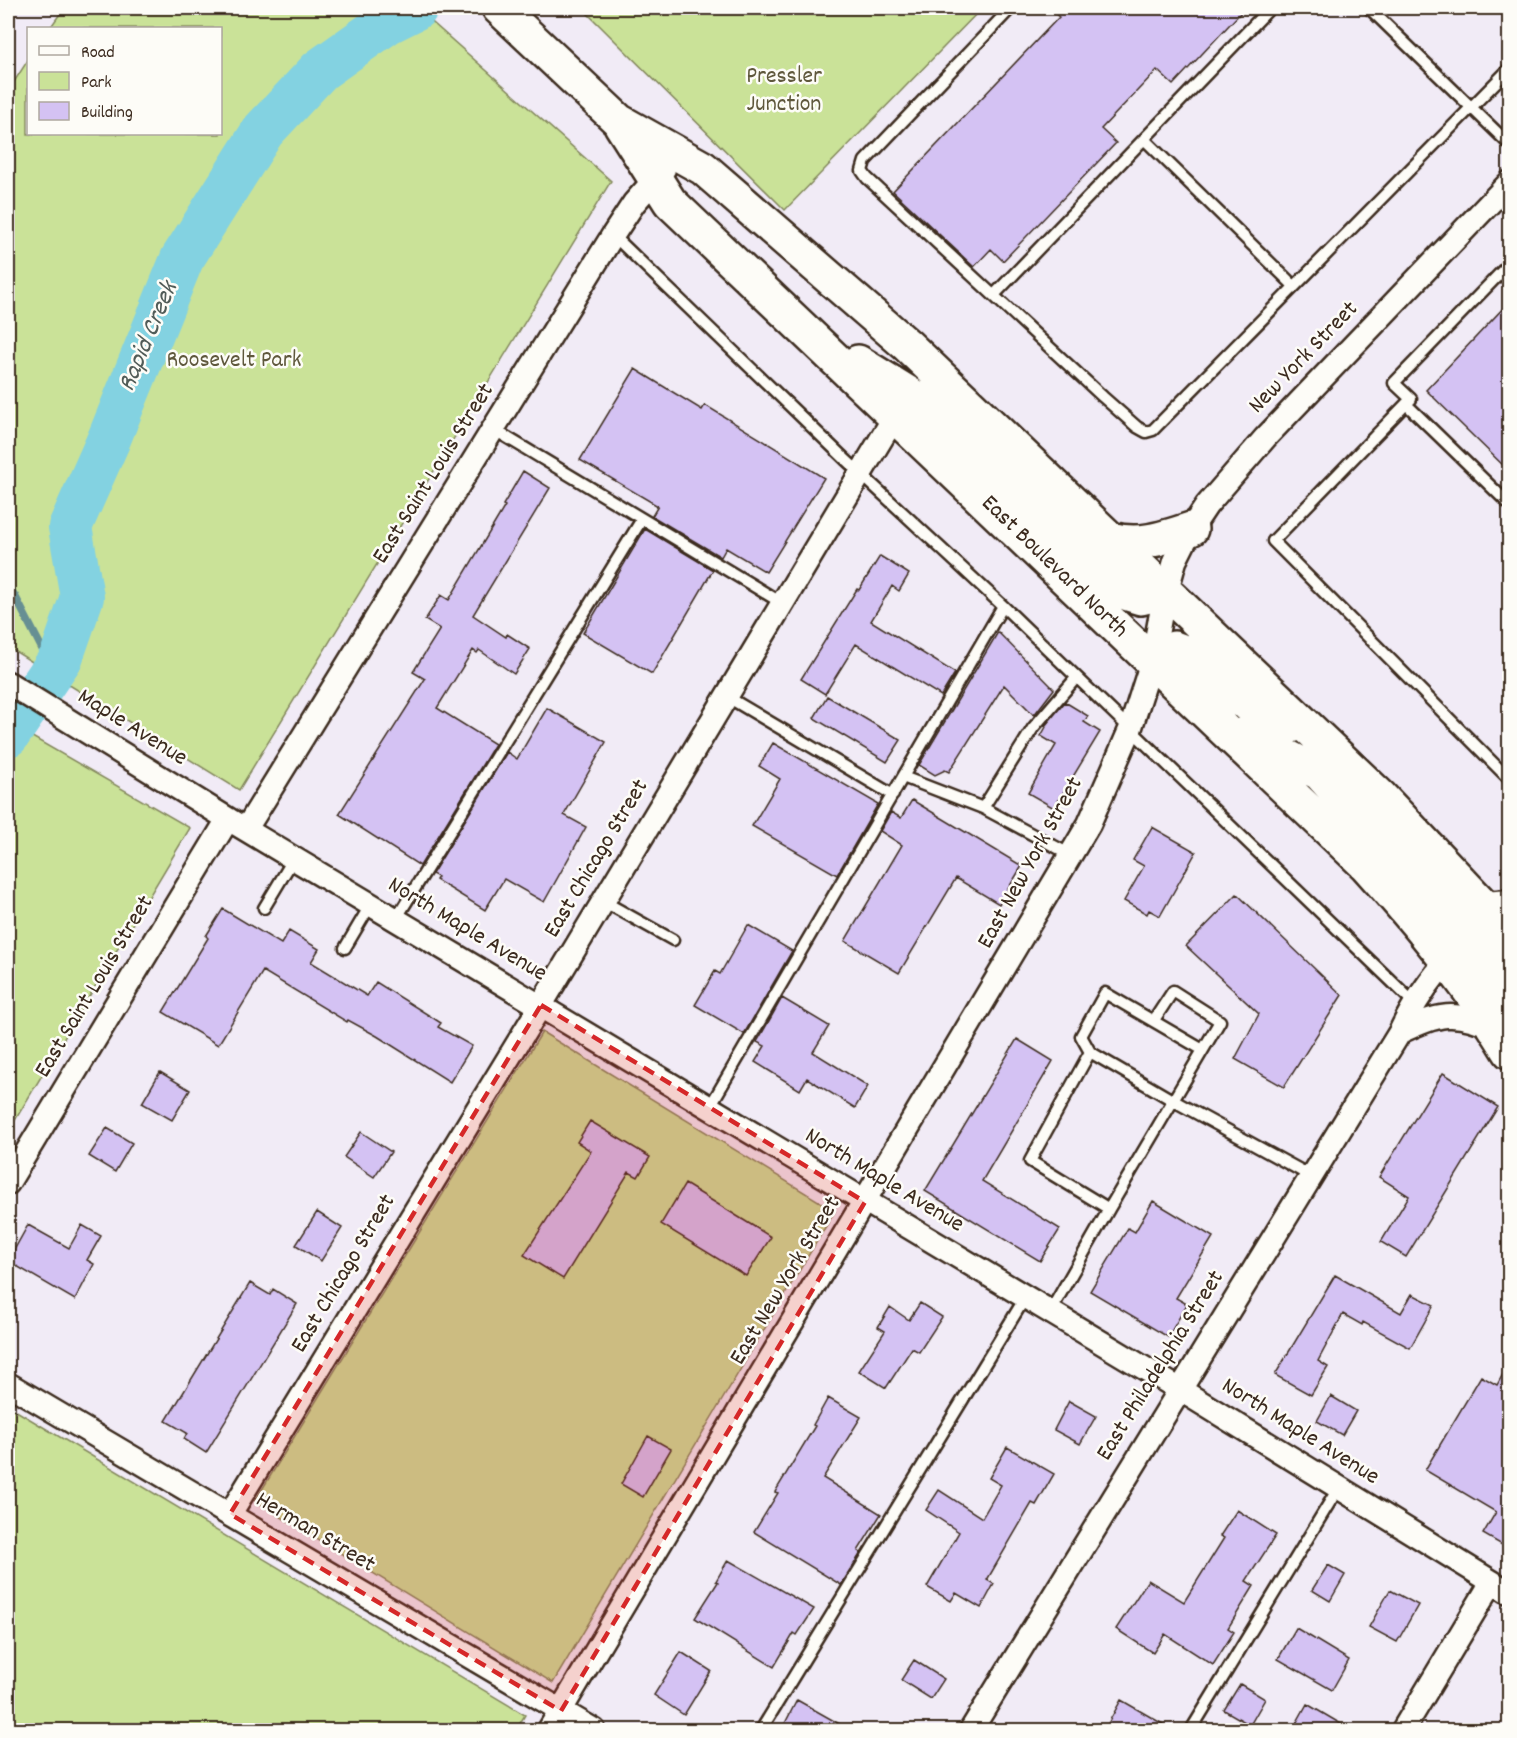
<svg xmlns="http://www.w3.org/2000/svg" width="1517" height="1738" viewBox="0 0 1517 1738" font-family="Dekko,sans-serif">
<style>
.green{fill:#cae298;stroke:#82865b;stroke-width:1.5}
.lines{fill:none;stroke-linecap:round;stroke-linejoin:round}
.stream{stroke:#668f93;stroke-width:8}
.river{stroke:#83d2e1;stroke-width:44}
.building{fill:#d4c2f3;stroke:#3b2a1e;stroke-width:1.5}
.service-casing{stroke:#3b2a1e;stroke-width:15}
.minor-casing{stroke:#3b2a1e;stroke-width:27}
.tertiary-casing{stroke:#3b2a1e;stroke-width:33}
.primary-casing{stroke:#3b2a1e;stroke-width:38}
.service{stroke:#fdfcf7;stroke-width:10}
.minor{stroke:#fdfcf7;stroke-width:22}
.tertiary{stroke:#fdfcf7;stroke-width:28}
.primary{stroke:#fdfcf7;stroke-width:33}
.marked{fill:#d62828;fill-opacity:0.2;stroke:#d62828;stroke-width:4.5;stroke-dasharray:12 8;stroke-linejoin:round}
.labels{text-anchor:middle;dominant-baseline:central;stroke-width:5;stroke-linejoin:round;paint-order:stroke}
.park-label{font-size:24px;fill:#5f583c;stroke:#fdfcf7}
.street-label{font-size:24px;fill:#3b2a1e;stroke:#fdfcf7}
.water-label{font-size:26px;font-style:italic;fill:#515c58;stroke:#fdfcf7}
</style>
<rect width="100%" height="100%" fill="#f1ebf6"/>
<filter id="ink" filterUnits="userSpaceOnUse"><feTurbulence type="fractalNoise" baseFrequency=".0167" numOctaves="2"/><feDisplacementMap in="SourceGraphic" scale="12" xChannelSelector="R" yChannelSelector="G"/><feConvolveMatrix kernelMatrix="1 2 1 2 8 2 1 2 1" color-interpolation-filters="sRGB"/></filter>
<g filter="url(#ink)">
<!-- green -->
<path class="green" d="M 64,8 L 416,8 L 611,181 L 239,790 L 8,647 L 8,91 L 28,60 L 28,134 L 220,134 L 220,28 L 50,28 Z
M 582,8 L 982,8 L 785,210 Z
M 8,723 L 190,828 L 8,1132 Z
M 542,1032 L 835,1211 L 553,1683 L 255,1501 Z
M 8,1406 L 525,1715 L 516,1730 L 8,1730 Z"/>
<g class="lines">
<!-- stream -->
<path class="stream" d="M 8,587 L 15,596 L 53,670"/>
<!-- river -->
<path class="river" d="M 8,735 L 61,658 L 82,597 L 70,527 L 109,439 L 182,259 L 263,131 L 320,70 L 388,22 L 416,8"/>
</g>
<!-- building -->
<path class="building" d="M 1048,8 L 1245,8 L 1173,85 L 1157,70 L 1101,129 L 1116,143 L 1003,261 L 991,249 L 974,267 L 893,191 L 1059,17 Z
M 1509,302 L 1509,471 L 1426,390 Z
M 635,369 L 702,410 L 705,405 L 824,478 L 766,572 L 726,548 L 721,557 L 652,516 L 658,506 L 580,460 Z
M 523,471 L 550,488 L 473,615 L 506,637 L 507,634 L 530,649 L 514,674 L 479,650 L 477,653 L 473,650 L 437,708 L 495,744 L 420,866 L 339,814 L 425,679 L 413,672 L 440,629 L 425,620 L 441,595 L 449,600 L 505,506 L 503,505 Z
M 645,529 L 713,570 L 652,674 L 583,633 Z
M 880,556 L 909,574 L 899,591 L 892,586 L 871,621 L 955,673 L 941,696 L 856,644 L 825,694 L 801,679 L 857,589 L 859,590 Z
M 998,632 L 1054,689 L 1034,715 L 1004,685 L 949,772 L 945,770 L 935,775 L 919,765 Z
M 827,696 L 901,740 L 887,762 L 814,718 Z
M 1065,702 L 1088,716 L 1084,722 L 1100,732 L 1054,808 L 1028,793 L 1056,745 L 1041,736 L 1046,727 L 1045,726 Z
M 547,708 L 606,742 L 564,815 L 586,827 L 544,902 L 504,879 L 485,910 L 436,880 L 438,877 L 432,874 L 507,752 L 517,759 Z
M 773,743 L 878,804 L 837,875 L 752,826 L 780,779 L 759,766 Z
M 912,800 L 1022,866 L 999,904 L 956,878 L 899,973 L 845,941 L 902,845 L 880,831 L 891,812 L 901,818 Z
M 1152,827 L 1196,852 L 1160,916 L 1149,910 L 1147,914 L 1124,901 L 1144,866 L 1133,860 Z
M 1237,894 L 1342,995 L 1284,1087 L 1235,1059 L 1259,1014 L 1186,946 Z
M 223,909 L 281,944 L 289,931 L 319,949 L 311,962 L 367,996 L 376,982 L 441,1023 L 438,1027 L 472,1046 L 450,1082 L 377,1036 L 348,1020 L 347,1022 L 263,971 L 218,1045 L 163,1012 L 208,938 L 206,936 Z
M 748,925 L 792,951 L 744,1034 L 695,1005 L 715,971 L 720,974 Z
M 782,998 L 829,1026 L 813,1052 L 868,1086 L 855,1108 L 807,1078 L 800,1090 L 755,1062 L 765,1046 L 757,1042 Z
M 1017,1039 L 1053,1061 L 982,1181 L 1060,1229 L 1040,1261 L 925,1191 Z
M 160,1072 L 190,1090 L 172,1120 L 142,1103 Z
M 1443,1073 L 1498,1107 L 1406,1257 L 1381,1242 L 1409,1196 L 1379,1177 Z
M 590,1121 L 650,1157 L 638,1177 L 629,1172 L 563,1279 L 524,1255 L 591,1151 L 577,1142 Z
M 107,1128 L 132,1143 L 115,1172 L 89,1156 Z
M 361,1132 L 391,1152 L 374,1177 L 344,1157 Z
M 685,1184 L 771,1237 L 746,1276 L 661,1224 Z
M 1153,1201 L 1213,1237 L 1176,1298 L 1187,1304 L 1168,1337 L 1090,1291 L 1128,1228 L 1135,1232 Z
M 317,1212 L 342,1228 L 321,1261 L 296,1245 Z
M 28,1225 L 69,1248 L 82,1225 L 101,1236 L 87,1260 L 94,1264 L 75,1300 L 8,1261 Z
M 1335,1275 L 1401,1313 L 1412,1294 L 1434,1305 L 1410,1348 L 1363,1322 L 1362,1325 L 1343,1314 L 1318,1361 L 1328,1367 L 1311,1395 L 1275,1375 Z
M 250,1283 L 270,1295 L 273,1289 L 297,1304 L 206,1453 L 184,1439 L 187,1433 L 166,1421 Z
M 920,1303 L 942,1317 L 919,1352 L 912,1348 L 886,1388 L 859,1371 L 885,1331 L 878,1327 L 890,1307 L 909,1320 Z
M 1509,1363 L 1509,1549 L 1483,1534 L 1496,1512 L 1425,1470 L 1481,1376 L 1497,1385 Z
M 1331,1396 L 1356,1411 L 1342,1435 L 1317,1421 Z
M 828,1398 L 861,1417 L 823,1478 L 881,1514 L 858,1551 L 861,1553 L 841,1585 L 754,1532 L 778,1493 L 775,1492 L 815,1426 L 813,1425 Z
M 1069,1401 L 1096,1416 L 1080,1444 L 1054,1430 Z
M 648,1436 L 671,1449 L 643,1497 L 621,1484 Z
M 1007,1447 L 1054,1474 L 1036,1505 L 1032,1503 L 987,1580 L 994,1584 L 981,1608 L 956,1593 L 951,1601 L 927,1587 L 959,1532 L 926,1510 L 939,1490 L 982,1518 L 1001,1485 L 989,1478 Z
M 1237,1510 L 1276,1535 L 1246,1581 L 1254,1586 L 1228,1628 L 1234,1632 L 1213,1665 L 1165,1634 L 1153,1653 L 1116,1629 L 1148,1580 L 1184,1602 L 1224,1538 L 1220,1536 Z
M 728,1560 L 814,1609 L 797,1635 L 794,1633 L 774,1667 L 695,1618 L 718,1582 L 716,1581 Z
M 1328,1565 L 1345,1575 L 1330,1601 L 1312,1590 Z
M 1390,1590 L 1418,1605 L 1397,1642 L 1369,1627 Z
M 1296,1628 L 1349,1660 L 1332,1690 L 1278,1659 Z
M 681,1652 L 711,1671 L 684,1715 L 654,1695 Z
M 914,1660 L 944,1679 L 931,1699 L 901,1680 Z
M 1240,1684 L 1265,1699 L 1250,1725 L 1224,1710 Z
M 797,1700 L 852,1731 L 781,1731 Z
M 1121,1700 L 1175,1731 L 1104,1731 Z
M 1307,1704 L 1353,1731 L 1292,1731 Z"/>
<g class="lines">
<!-- service casing -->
<g class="service-casing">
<path id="service" d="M 1011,8 L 865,161 L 862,171 L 867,178 L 1103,397 L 1137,427 L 1146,432 L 1153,430 L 1508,70 L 1510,66
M 1369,8 L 1510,145
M 1144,139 L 1294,286
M 613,235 L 846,460 L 1003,606 L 1414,1003
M 1510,263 L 1394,383 L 1411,399 L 1273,541 L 1510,780
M 994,295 L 1270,8
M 1406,404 L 1510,505
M 493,429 L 782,603
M 726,696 L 893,795
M 903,777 L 983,808 L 1033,728 L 1076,678
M 983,808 L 1071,855
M 603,901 L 673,940
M 264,908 L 294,858
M 396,919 L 642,519
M 345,948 L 371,904
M 1154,1020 L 1173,991 L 1220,1021 L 1203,1050
M 1090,1052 L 1081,1036 L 1105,993 L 1203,1050 L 1109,1209 L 1030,1161 L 1090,1052 L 1174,1101 L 1311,1176
M 709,1108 L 1003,606
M 1050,1312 L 1109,1209
M 761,1730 L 1025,1298
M 1191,1730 L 1339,1487"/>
</g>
<!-- minor casing -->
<g class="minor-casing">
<path id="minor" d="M 8,683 L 228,819 L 1179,1389 L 1510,1593
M 246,829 L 613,235 L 634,203 L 664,169
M 1400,1032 C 1439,1014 1454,1009 1495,1028
M 8,1183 L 228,819
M 8,1384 L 594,1730
M 230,1514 L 541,1005 L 895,416
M 549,1730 L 1089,824 L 1130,730 L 1152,661 L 1162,608 L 1175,561 L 1191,529 L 1207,505 L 1265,438 L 1510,182
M 971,1730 L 1400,1032 C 1413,1005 1427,982 1448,960
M 1403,1730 L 1492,1582"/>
</g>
<!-- tertiary casing -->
<g class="tertiary-casing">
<path id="tertiary" d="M 1484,906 L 1510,904"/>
</g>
<!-- primary casing -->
<g class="primary-casing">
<path id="primary" d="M 499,8 L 619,121 L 703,168 L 907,345 L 1381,797 L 1484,906 L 1510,940
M 621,125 L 670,202 L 1366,865 C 1419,924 1469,984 1510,1052
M 858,362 L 934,409 L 1128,594 L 1141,598 L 1166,592
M 1111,539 C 1139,547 1164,538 1191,529
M 1152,661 L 1163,652 L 1174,648 L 1185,652 L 1229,695 L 1292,726
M 1244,734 L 1319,773 L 1468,937 C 1484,950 1488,955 1510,952
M 1452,959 C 1477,954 1498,980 1510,998"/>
</g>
<!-- service -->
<use href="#service" class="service"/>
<!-- minor -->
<use href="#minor" class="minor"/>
<!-- tertiary -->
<use href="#tertiary" class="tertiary"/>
<!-- primary -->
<use href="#primary" class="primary"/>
</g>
</g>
<!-- marked area -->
<path class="marked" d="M 541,1005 L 865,1202 L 561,1711 L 230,1514 Z"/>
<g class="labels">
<!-- park labels -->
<g class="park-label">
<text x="784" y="77">Pressler<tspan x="784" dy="28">Junction</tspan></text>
<text x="234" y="361">Roosevelt Park</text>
</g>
<!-- street labels -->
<g class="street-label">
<text transform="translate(1304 358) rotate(-46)">New York Street</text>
<text transform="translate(434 474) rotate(-58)">East Saint Louis Street</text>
<text transform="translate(1054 567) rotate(44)">East Boulevard North</text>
<text transform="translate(132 728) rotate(32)">Maple Avenue</text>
<text transform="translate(597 859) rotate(-59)">East Chicago Street</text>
<text transform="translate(1031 863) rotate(-61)">East New York Street</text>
<text transform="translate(467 930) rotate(31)">North Maple Avenue</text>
<text transform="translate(95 987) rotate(-59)">East Saint Louis Street</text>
<text transform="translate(884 1181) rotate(31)">North Maple Avenue</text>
<text transform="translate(344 1274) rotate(-59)">East Chicago Street</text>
<text transform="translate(786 1281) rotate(-59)">East New York Street</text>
<text transform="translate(1161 1366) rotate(-58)">East Philadelphia Street</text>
<text transform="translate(1300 1432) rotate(32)">North Maple Avenue</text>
<text transform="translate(315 1533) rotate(31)">Herman Street</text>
</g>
<!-- water labels -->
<g class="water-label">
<text transform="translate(149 337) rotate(-67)">Rapid Creek</text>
</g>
</g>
<!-- margin -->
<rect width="1517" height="1738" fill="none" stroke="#fdfcf7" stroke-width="30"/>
<rect x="15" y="15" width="1487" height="1708" fill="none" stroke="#3b2a1e" stroke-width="2" filter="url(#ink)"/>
<!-- legend -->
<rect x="27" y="27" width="195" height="108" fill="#fdfcf7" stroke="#afa8a0" stroke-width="1.5"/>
<rect x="39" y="46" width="30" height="9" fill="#fdfcf7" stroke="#afa8a0" stroke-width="1.5"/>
<text x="81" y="57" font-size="18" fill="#3b2a1e">Road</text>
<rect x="39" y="72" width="30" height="18" fill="#cae298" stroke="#afa8a0" stroke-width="1.5"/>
<text x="81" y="87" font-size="18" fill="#3b2a1e">Park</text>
<rect x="39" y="102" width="30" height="18" fill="#d4c2f3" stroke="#afa8a0" stroke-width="1.5"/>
<text x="81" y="117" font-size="18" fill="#3b2a1e">Building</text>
</svg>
